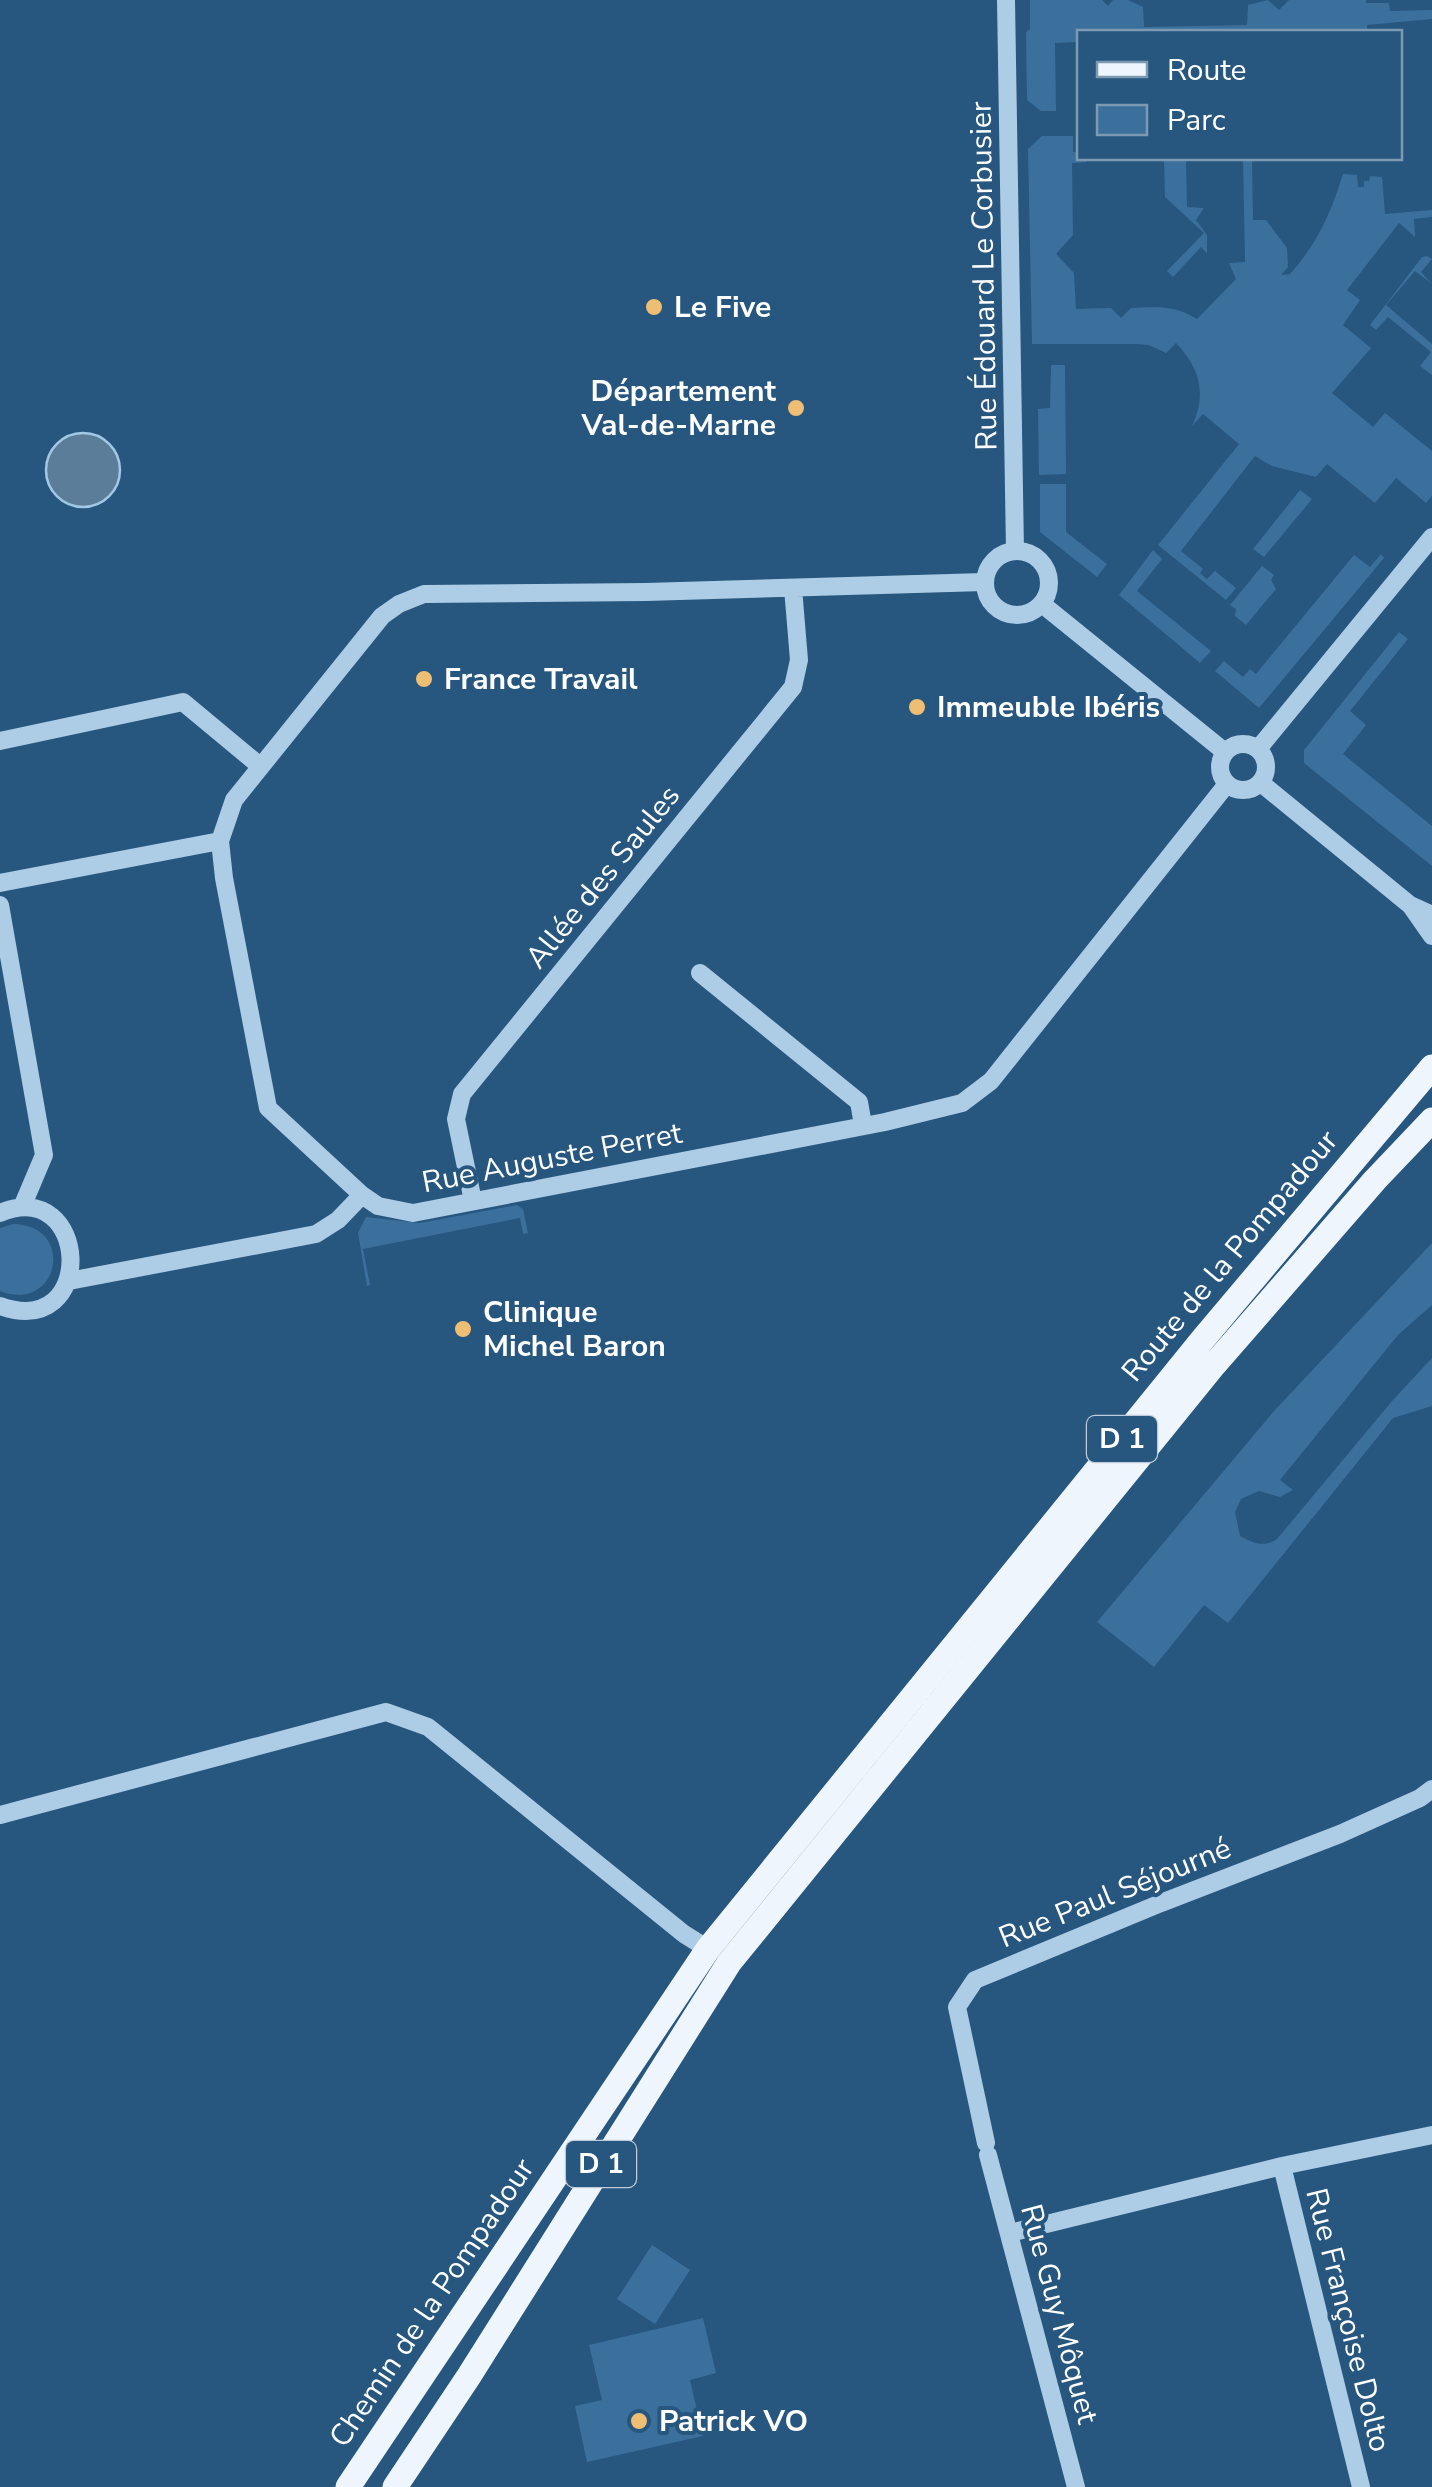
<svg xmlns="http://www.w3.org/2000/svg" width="1432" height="2487" viewBox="0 0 1432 2487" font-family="'Nunito Sans',sans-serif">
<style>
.green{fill:#3b709c}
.water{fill:#5c7d9a;stroke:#a2c8e6;stroke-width:2.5}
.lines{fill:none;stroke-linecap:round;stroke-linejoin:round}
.minor{stroke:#adcce5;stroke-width:18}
.major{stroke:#eef5fd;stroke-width:25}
.poi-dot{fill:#edbe73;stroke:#27567f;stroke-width:4}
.labels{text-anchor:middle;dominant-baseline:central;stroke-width:8;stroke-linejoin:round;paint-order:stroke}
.shield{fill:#27567f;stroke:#beccd9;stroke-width:2.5}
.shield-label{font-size:28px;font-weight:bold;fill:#fff}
.street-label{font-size:30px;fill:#fff;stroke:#27567f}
.poi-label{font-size:30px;font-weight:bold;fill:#fff;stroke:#27567f;text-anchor:start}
</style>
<rect width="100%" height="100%" fill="#27567f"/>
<!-- green -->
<path class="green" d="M 1030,0 L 1102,0 L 1108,6 L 1113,0 L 1128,0 L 1143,7 L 1144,27 L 1247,25 L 1248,5 L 1268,0 L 1279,10 L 1289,0 L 1366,0 L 1366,3 L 1389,3 L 1390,11 L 1432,10 L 1432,19 L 1367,25 L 1367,32 L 1361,32 L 1360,29 L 1300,32 L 1299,30 L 1080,32 L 1079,42 L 1055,43 L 1056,111 L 1041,111 L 1027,100 L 1026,32 L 1030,29 Z
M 1042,136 L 1073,136 L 1073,152 L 1079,152 L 1080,158 L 1087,158 L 1087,162 L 1072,163 L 1073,235 L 1056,254 L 1074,273 L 1076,309 L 1111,308 L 1121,318 L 1131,308 C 1157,307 1175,305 1197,319 L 1236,279 L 1229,263 L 1245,262 L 1243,158 L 1252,158 L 1253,220 L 1266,220 L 1287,248 L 1288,267 L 1281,275 L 1290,274 C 1317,244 1331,213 1343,174 L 1357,175 L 1358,187 L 1364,187 L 1364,181 L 1369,181 L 1370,176 L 1382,177 L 1385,214 L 1432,210 L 1432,217 L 1414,219 L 1415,237 L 1399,223 L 1347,290 L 1360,300 L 1343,325 L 1371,348 L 1332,393 L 1373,427 L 1385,413 L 1432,451 L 1432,496 L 1426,503 L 1396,478 L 1375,503 L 1327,464 L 1316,477 L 1272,466 L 1255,456 L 1181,551 L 1203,569 L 1200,573 L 1207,579 L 1215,571 L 1236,588 L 1226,600 L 1158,545 L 1239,444 L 1203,414 L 1192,426 C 1207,394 1200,368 1176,343 L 1166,353 L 1149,345 L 1136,344 L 1032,344 L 1028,149 Z
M 1098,158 L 1186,158 L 1187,207 L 1204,208 L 1196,220 L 1207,235 L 1207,253 L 1201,247 L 1173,277 L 1167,271 L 1204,233 L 1165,197 L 1164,160 L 1098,161 Z
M 1427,256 L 1432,259 L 1421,272 L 1432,284 L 1415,271 L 1386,305 L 1432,344 L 1432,375 L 1420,366 L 1431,352 L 1388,317 L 1376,330 L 1370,325 L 1422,257 Z
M 1051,365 L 1065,365 L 1066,474 L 1039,475 L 1038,409 L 1050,408 Z
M 1040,484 L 1066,484 L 1066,532 L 1107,564 L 1097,577 L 1040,532 Z
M 1300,490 L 1312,499 L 1264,557 L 1253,549 Z
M 1153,550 L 1162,559 L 1137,591 L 1211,651 L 1200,663 L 1119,595 Z
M 1381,554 L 1384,558 L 1259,708 L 1215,671 L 1224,661 L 1243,677 L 1250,669 L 1256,674 L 1354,555 L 1370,567 Z
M 1262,566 L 1274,575 L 1271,580 L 1276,589 L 1246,625 L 1235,616 L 1236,609 L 1230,605 Z
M 1399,632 L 1408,639 L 1350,711 L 1366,725 L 1343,754 L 1432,826 L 1432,866 L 1304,763 L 1304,750 Z
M 517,1205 L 523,1209 L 528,1233 L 523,1234 L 520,1218 L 363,1249 L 370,1285 L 367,1286 L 358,1233 L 366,1217 L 420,1223 Z
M 13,1224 C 77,1225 59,1314 0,1291 L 0,1228 Z
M 1432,1243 L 1432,1305 L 1398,1335 L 1280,1480 L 1293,1490 L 1280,1497 L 1259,1491 L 1241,1499 L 1235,1512 L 1240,1536 C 1253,1543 1264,1548 1277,1539 L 1392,1401 L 1432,1358 L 1432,1406 L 1393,1418 L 1228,1623 L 1204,1605 L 1154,1667 L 1097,1622 L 1274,1411 Z
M 652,2245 L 690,2270 L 655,2324 L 617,2299 Z
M 703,2318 L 716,2373 L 690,2380 L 703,2436 L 587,2462 L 575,2406 L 602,2400 L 589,2345 Z"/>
<!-- water -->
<path class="water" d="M46 470a37 37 0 1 1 74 0a37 37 0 1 1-74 0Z"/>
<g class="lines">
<!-- minor -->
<path class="minor" d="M 1006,0 L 1015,551
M985 583a32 32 0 1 1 64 0a32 32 0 1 1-64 0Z
M 984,582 L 646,592 L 424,594 L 399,604 L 382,616 L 234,800 L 220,841 L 224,878 L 268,1108 L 362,1195 L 378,1206 L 413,1213 L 885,1122 L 962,1103 L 991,1081 L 1227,784
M 1042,604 L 1225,752
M 0,741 L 183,702 L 260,766
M1220 767a23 23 0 1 1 46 0a23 23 0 1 1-46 0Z
M 1258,749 L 1432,537
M 1261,783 L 1410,905 L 1432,915
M 0,883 L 220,841
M 0,905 L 44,1155 L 22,1207
M 1411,906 L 1432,936
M 700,973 L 859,1102 L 863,1125
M 473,1201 L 456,1119 L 462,1094 L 793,687 L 799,660 L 793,588
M 0,1213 C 90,1175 98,1341 0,1306
M 69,1281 L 316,1234 L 338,1220 L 362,1195
M 0,1815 L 386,1712 L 428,1727 L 684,1934 L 708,1949
M 986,2143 L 957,2007 L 975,1980 L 1161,1903 L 1340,1834 L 1420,1798 L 1432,1789
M 988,2155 L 1076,2487
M 1282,2166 L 1361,2487
M 1010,2233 L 1282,2166 L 1432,2135"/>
<!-- major -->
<path class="major" d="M 348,2487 L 708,1949 L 1203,1339 L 1432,1067
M 395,2487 L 469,2376 L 729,1963 L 1214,1365 L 1375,1180 L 1432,1120"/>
</g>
<!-- markers -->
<g class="poi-dot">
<circle cx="654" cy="307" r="10"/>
<circle cx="796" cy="408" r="10"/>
<circle cx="424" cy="679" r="10"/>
<circle cx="917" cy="707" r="10"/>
<circle cx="463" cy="1329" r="10"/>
<circle cx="639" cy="2421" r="10"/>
</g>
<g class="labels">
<!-- shield labels -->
<g class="shield">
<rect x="1087" y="1416" width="70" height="46" rx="8"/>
<rect x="566" y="2141" width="70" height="46" rx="8"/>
</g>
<g class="shield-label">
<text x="1122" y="1439">D 1</text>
<text x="601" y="2164">D 1</text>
</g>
<!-- street labels -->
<g class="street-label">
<text transform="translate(984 276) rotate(-91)">Rue Édouard Le Corbusier</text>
<text transform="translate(603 877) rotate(-51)">Allée des Saules</text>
<text transform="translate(552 1158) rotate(-11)">Rue Auguste Perret</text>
<text transform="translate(1230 1256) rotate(-50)">Route de la Pompadour</text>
<text transform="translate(1115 1893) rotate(-22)">Rue Paul Séjourné</text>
<text transform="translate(432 2303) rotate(-56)">Chemin de la Pompadour</text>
<text transform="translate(1059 2314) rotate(75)">Rue Guy Môquet</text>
<text transform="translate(1348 2320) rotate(76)">Rue Françoise Dolto</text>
</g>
<!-- poi labels -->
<g class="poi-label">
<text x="674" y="307">Le Five</text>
<text x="776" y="391" text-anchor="end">Département<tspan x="776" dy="34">Val-de-Marne</tspan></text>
<text x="444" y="679">France Travail</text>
<text x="937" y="707">Immeuble Ibéris</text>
<text x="483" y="1312">Clinique<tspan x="483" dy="34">Michel Baron</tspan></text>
<text x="659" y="2421">Patrick VO</text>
</g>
</g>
<!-- legend -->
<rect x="1077" y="30" width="325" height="130" fill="#27567f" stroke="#7d9ab2" stroke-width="2.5"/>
<rect x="1097" y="62" width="50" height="15" fill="#eef5fd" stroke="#7d9ab2" stroke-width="2.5"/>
<text x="1167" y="80" font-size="30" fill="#ffffff">Route</text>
<rect x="1097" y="105" width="50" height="30" fill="#3b709c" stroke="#7d9ab2" stroke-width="2.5"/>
<text x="1167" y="130" font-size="30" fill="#ffffff">Parc</text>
</svg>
